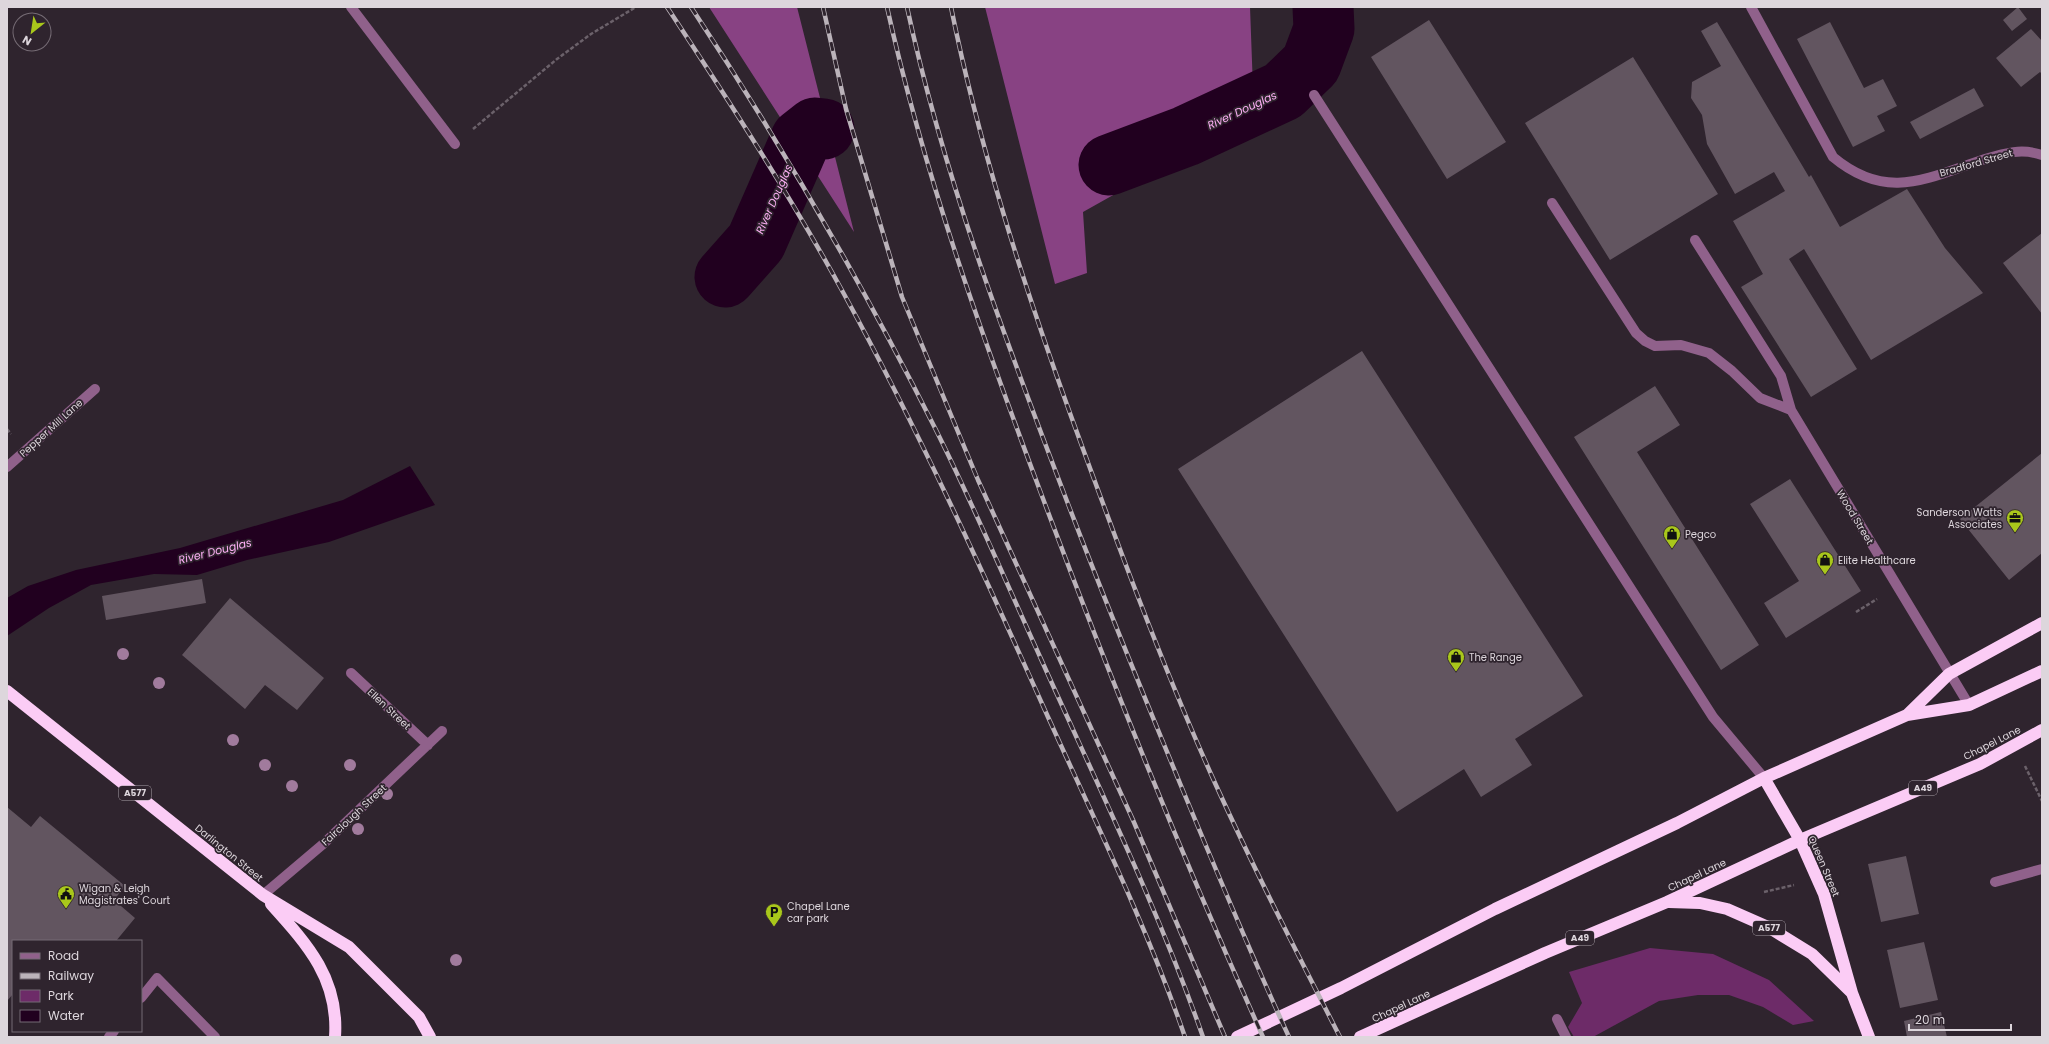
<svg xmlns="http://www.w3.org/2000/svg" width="2049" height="1044" viewBox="0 0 2049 1044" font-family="Poppins,sans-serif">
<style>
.green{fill:#6d2b68}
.forest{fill:#884283}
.water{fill:#21001f}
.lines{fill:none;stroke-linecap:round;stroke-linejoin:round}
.river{stroke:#21001f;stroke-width:61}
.building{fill:#625560}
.path{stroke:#6b616a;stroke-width:2.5;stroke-dasharray:4 2;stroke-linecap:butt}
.minor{stroke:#90618b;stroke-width:10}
.highway{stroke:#fbccf5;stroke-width:12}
.rail-casing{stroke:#bbb3ba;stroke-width:4.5}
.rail{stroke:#2f242e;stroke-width:3;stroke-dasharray:9;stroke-linecap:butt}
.tree{fill:#a17b9d}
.labels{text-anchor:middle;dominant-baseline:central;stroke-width:3.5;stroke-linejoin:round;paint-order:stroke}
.shield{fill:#2f242e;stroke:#a9a1a8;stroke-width:1}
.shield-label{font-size:9px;font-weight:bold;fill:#ddd6dc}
.street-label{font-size:10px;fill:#ddd6dc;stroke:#2f242e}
.poi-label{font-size:10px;fill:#ddd6dc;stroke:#2f242e;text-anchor:start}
.water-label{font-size:11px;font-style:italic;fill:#fdaff5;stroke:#2f242e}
</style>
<rect width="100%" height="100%" fill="#2f242e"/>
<!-- green -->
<path class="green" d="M 1650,948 L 1713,954 L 1769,980 L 1814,1021 L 1793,1025 L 1763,1007 L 1729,995 L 1698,995 L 1659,1001 L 1593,1037 L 1574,1037 L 1568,1027 L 1582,1003 L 1569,972 Z"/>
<!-- forest -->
<path class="forest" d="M 709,7 L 797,7 L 854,232 Z
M 985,7 L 1250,7 L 1254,116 L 1083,212 L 1087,273 L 1055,284 Z"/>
<!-- water -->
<path class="water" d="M 410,466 L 435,505 L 329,542 L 247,560 L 197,575 L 154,574 L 91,585 L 49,608 L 7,636 L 7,598 L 28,586 L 76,570 L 180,548 L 343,500 Z"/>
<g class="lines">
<!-- river -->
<path class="river" d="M 1109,165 L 1186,136 L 1283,91 L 1311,64 L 1324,29 L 1323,7
M 725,277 L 756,242 L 801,139 L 815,128 L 824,129"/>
</g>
<!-- building -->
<path class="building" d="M 2018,7 L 2027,19 L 2012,31 L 2003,20 Z
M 1429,20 L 1506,142 L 1447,179 L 1371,57 Z
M 1717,22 L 1809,177 L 1811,175 L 1840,227 L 1907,189 L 1945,248 L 1983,293 L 1871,360 L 1804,249 L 1789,259 L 1857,369 L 1811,397 L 1741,287 L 1763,274 L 1733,221 L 1785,191 L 1774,172 L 1735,194 L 1707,144 L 1702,115 L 1691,98 L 1692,82 L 1721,66 L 1701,31 Z
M 1830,22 L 1864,88 L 1883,79 L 1897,106 L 1877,116 L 1885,131 L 1853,147 L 1797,39 Z
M 2031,29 L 2042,41 L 2042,74 L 2040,72 L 2021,87 L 1996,58 Z
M 1633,57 L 1718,194 L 1610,260 L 1525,123 Z
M 1974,88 L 1984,106 L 1920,139 L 1910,122 Z
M 2042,233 L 2042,314 L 2003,263 Z
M 1362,351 L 1583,696 L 1515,739 L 1532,765 L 1481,797 L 1464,769 L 1397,812 L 1178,469 Z
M 1655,386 L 1680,425 L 1637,452 L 1759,645 L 1721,670 L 1574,437 Z
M 2042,453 L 2042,553 L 2009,580 L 1960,519 Z
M 1790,479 L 1861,591 L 1786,638 L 1764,603 L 1799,581 L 1750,504 Z
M 202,579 L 206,603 L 106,620 L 102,596 Z
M 230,598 L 324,678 L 297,710 L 265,685 L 245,709 L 182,655 Z
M 7,807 L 31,827 L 40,816 L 125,886 L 114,900 L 135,918 L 116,941 L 13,941 L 13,994 L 7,1001 Z
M 1906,856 L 1919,914 L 1881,922 L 1868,864 Z
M 1924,942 L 1938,1000 L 1900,1008 L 1887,950 Z
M 1941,1012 L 1947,1037 L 1907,1037 L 1904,1021 Z"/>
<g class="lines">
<!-- path -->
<path class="path" d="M 473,129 L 557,59 L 591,34 L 636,7
M 7,429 L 11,434
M 1856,612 L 1877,599
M 2025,766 L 2042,801
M 1764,892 L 1794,885"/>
<!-- minor -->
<path class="minor" d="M 351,7 L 455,144
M 1751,7 L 1833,157 C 1887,202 1927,178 1985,159 C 2005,153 2022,148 2042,155
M 1314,95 L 1713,717 L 1764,778
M 1552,203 L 1636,333 L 1645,341 L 1655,346 L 1681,345 L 1709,353 L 1732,371 L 1760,398 L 1791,410
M 1695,240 L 1781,376 L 1791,410 L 1969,705
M 7,467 L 95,389
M 351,673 L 428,745
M 1995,882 L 2042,869
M 263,895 L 322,845 L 442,731
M 141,998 L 157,978 L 215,1037
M 1557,1019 L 1566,1037
M 109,1037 L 114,1031"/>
<!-- highway -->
<path class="highway" d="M 7,691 L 263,895 L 349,947 L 419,1017 L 430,1037
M 1907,715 L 1949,674 L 2042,623
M 1764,778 L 1800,840 L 1824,894 L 1852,993 L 1869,1037
M 1669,902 L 1700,903 L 1727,909 L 1768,927 L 1812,954 L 1851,992
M 271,904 C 308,945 339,979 335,1037
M 1237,1037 L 1341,988 L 1495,909 L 1677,823 L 1764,778 L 1907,715 L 1969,705 L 2042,671
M 1360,1037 L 1545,953 L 1667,902 L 1800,840 L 1980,764 L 2042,730"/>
<!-- rail casing -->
<g class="rail-casing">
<path id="rail" d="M 667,7 C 729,101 790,195 844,294 C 919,431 984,574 1048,717 C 1096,823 1147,927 1185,1037
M 691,7 C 780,142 862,283 935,428 C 973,504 1006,582 1041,659 C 1097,784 1158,908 1203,1037
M 823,7 L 846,109 L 902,297 L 978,480 L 1133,820 L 1225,1037
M 887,7 C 924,174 982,336 1042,496 C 1110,678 1183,859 1263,1037
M 907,7 C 943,174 1004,336 1065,496 C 1103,596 1143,694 1184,793 C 1218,875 1252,957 1289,1037
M 951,7 C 979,146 1023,283 1071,416 C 1116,540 1161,663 1215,783 C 1254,869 1297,953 1340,1037"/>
</g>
<!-- rail -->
<use href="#rail" class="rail"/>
</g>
<!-- trees -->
<g class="tree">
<circle cx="123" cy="654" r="6"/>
<circle cx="159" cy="683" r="6"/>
<circle cx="233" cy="740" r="6"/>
<circle cx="265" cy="765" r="6"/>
<circle cx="350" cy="765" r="6"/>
<circle cx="292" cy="786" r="6"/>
<circle cx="387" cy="794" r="6"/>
<circle cx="358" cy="829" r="6"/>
<circle cx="456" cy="960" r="6"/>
</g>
<!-- icons -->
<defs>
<g id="office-pin" transform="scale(0.9)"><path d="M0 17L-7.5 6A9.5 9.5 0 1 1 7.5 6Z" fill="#a9c71b" stroke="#2f242e"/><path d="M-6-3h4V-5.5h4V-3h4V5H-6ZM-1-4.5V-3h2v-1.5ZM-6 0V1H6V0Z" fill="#111"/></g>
<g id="shop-pin" transform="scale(0.9)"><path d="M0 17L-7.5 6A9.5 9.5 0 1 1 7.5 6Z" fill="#a9c71b" stroke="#2f242e"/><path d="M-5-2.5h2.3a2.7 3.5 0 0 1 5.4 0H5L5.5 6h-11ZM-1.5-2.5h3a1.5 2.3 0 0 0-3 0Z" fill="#111"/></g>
<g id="civic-pin" transform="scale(0.9)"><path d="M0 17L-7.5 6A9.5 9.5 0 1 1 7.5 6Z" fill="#a9c71b" stroke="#2f242e"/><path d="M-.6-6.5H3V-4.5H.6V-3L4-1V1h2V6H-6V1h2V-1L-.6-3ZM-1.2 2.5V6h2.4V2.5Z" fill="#111"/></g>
<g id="parking-pin" transform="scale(0.9)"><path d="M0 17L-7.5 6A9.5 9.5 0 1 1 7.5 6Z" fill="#a9c71b" stroke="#2f242e"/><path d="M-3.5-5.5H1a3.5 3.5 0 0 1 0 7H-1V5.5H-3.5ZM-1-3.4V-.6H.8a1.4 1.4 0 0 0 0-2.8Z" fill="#111"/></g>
</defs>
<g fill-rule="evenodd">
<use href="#office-pin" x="2015" y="518"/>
<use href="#shop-pin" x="1672" y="534"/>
<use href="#shop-pin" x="1825" y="560"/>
<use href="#shop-pin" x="1456" y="657"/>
<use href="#civic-pin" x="66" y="894"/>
<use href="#parking-pin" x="774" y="912"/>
</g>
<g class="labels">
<!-- shield labels -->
<g class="shield">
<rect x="1909" y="781" width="28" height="14" rx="3"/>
<rect x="119" y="786" width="32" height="14" rx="3"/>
<rect x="1753" y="921" width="32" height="14" rx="3"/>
<rect x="1566" y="931" width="28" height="14" rx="3"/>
</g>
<g class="shield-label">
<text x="1923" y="788">A49</text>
<text x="135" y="793">A577</text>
<text x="1769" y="928">A577</text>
<text x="1580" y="938">A49</text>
</g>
<!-- street labels -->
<g class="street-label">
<text transform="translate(1976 163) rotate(-16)">Bradford Street</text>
<text transform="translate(51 428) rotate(-42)">Pepper Mill Lane</text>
<text transform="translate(1855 517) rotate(59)">Wood Street</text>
<text transform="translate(389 709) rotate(43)">Ellen Street</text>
<text transform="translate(1992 743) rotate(-27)">Chapel Lane</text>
<text transform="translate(354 815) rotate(-43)">Fairclough Street</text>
<text transform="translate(229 853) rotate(39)">Darlington Street</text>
<text transform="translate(1824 866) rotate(67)">Queen Street</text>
<text transform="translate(1697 875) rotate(-25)">Chapel Lane</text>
<text transform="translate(1401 1006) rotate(-25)">Chapel Lane</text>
</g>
<!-- poi labels -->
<g class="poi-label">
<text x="2002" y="512" text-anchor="end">Sanderson Watts<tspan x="2002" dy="12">Associates</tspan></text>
<text x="1685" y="534">Pegco</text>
<text x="1838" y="560">Elite Healthcare</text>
<text x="1469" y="657">The Range</text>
<text x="79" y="888">Wigan &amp; Leigh<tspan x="79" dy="12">Magistrates' Court</tspan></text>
<text x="787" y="906">Chapel Lane<tspan x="787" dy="12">car park</tspan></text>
</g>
<!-- water labels -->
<g class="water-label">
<text transform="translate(1242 110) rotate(-25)">River Douglas</text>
<text transform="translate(774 199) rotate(-66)">River Douglas</text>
<text transform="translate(215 551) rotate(-14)">River Douglas</text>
</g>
</g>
<!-- border -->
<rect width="2049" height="1044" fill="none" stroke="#ddd6dc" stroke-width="16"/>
<!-- legend -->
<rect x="12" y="940" width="130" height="92" fill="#2f242e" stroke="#756b74"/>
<rect x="20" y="953" width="20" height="6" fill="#90618b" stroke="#756b74"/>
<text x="48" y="960" font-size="12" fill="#ddd6dc">Road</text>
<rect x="20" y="973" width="20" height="6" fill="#bbb3ba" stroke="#756b74"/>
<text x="48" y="980" font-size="12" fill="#ddd6dc">Railway</text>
<rect x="20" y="990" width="20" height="12" fill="#6d2b68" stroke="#756b74"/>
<text x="48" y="1000" font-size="12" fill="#ddd6dc">Park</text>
<rect x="20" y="1010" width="20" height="12" fill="#21001f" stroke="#756b74"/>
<text x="48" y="1020" font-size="12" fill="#ddd6dc">Water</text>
<!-- north arrow -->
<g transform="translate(32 32) rotate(210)"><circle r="19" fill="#2f242e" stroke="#756b74"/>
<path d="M0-3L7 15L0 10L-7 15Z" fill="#a9c71b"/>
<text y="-6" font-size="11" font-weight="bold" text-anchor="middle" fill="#ddd6dc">N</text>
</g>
<!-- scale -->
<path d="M1909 1024v6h102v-6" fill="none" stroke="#ddd6dc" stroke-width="2"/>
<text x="1915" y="1024" font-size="12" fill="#ddd6dc" stroke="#2f242e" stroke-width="3" paint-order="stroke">20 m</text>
</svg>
